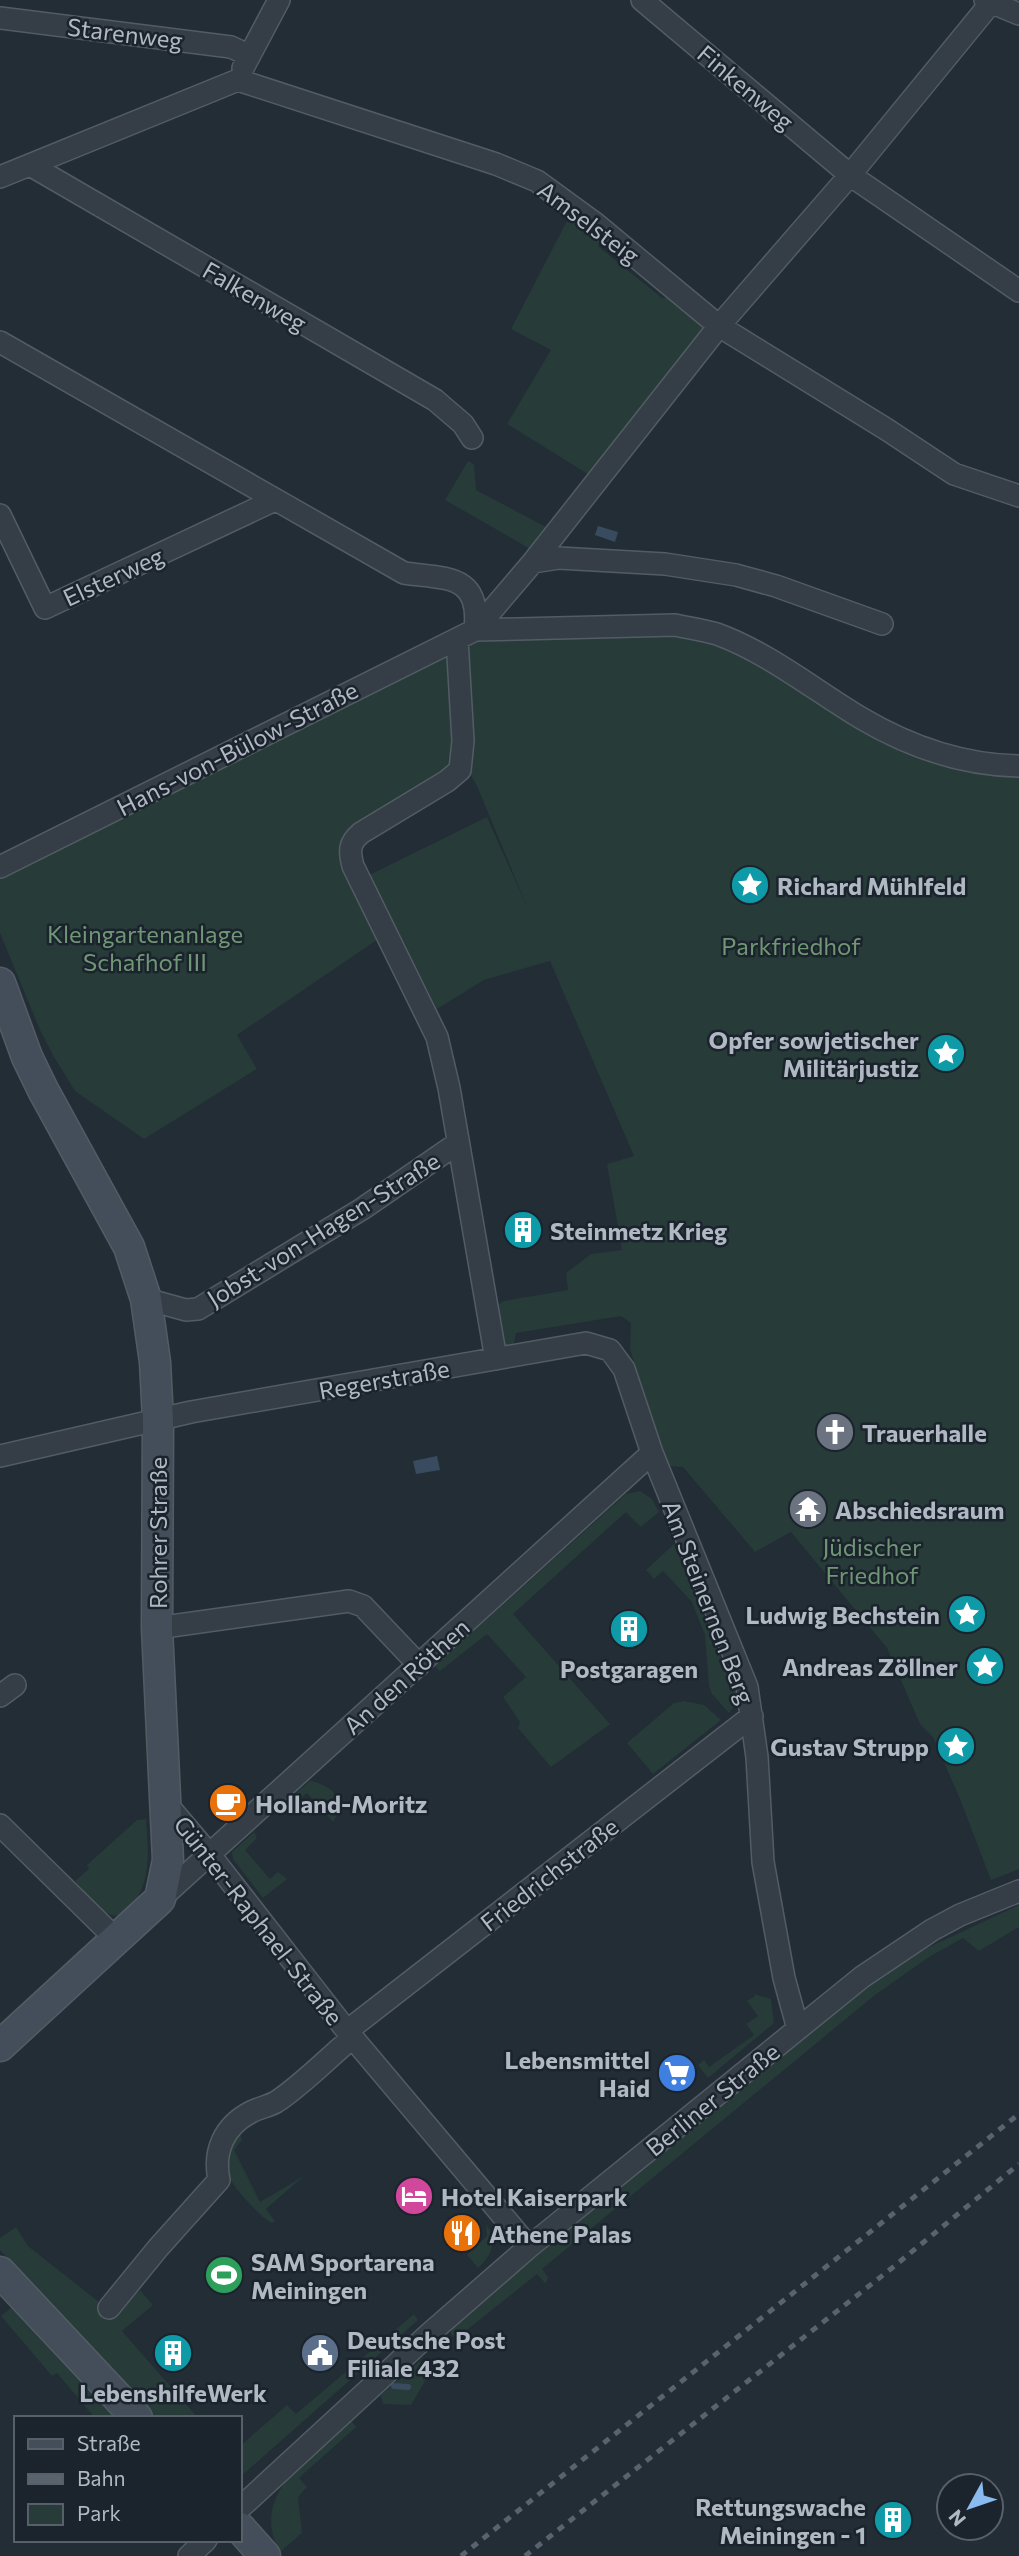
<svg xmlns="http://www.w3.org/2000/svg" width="1019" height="2556" viewBox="0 0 1019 2556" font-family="Commissioner,sans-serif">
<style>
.green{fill:#273b39}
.water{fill:#394c5f}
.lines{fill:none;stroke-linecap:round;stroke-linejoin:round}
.stream{stroke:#394c5f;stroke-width:6}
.street-casing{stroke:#535c65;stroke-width:24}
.secondary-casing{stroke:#535c65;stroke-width:33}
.street{stroke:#353e47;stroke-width:21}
.secondary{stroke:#444e5a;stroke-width:30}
.rail{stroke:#58636e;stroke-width:5;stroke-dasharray:7 7;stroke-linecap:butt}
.labels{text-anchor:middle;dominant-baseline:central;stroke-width:5;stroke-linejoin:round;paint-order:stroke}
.street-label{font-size:24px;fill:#b0b9c3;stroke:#1b232c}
.poi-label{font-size:24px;font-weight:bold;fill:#b0b9c3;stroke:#1b232c;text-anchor:start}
.park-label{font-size:24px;fill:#709775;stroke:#1b232c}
</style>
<rect width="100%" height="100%" fill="#222d36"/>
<!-- green -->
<path class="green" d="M 570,215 L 602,240 L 598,246 L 662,298 L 671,296 L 705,330 L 591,476 L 507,424 L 551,350 L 511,329 Z
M 468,461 L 474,464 L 476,490 L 550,529 L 532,550 L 445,500 Z
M 675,630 L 713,639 L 871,729 L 1019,772 L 1019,1869 L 991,1880 L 960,1799 L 933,1737 L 920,1724 L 887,1648 L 791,1532 L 755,1552 L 683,1467 L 665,1466 L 630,1349 L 631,1323 L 621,1316 L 516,1333 L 513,1348 L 503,1345 L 497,1305 L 504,1301 L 568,1290 L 566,1273 L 591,1254 L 622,1250 L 607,1164 L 634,1156 L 550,961 L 484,980 L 437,1009 L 396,927 L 237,1035 L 257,1069 L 144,1139 L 75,1091 L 54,1057 L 40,1030 L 0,933 L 0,876 L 448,653 L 455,761 L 444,776 L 348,833 L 355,882 L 487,817 L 528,909 L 477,786 L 469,772 L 462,649 L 477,639 Z
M 640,1491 L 652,1499 L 659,1512 L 641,1527 L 626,1512 L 513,1614 L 610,1724 L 551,1767 L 518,1728 L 520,1722 L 503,1697 L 526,1677 L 487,1634 L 440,1671 L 435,1666 L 626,1494 Z
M 674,1544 L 735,1692 L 737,1702 L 729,1713 L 712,1694 L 709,1686 L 705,1635 L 695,1610 L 692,1602 L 663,1571 L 654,1579 L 646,1570 Z
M 684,1701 L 704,1705 L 721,1720 L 653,1774 L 627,1743 L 674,1703 Z
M 310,1781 C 326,1784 339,1792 341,1809 L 333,1822 L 307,1793 L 296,1803 L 293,1796 Z
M 146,1819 C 148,1849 152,1877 134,1903 C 129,1910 121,1918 111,1915 C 97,1910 85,1892 75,1881 L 89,1869 L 87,1865 L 137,1820 Z
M 254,1832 L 257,1838 L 245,1850 L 270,1879 L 278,1872 L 287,1879 L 263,1898 L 233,1859 L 232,1852 Z
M 1019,1905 L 1019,1927 L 979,1951 L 963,1938 L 929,1957 L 875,1995 L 542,2269 L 548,2277 L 547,2281 L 545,2283 L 537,2274 L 467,2330 L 475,2340 L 463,2345 L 451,2334 L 451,2326 L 869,1985 L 927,1948 Z
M 754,1994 L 771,1999 L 774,2023 L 708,2078 L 698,2065 L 704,2060 L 709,2067 L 754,2035 L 746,2024 L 758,2016 L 747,2001 L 755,1996 Z
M 239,2132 L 242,2140 L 234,2150 L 260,2202 L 304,2176 L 266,2209 L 275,2221 L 272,2223 C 262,2218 255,2209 247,2201 C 223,2175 219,2162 239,2132 Z
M 486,2224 C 497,2240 493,2255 478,2268 L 467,2255 L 487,2236 Z
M 16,2227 L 28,2246 L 114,2314 L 140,2290 L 153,2305 L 122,2331 L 198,2418 L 156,2418 L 0,2250 L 0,2238 Z
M 12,2307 L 115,2418 L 95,2418 L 57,2373 L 52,2376 L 1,2316 Z
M 414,2314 L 418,2320 L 240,2477 L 240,2446 L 287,2405 L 296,2414 Z
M 419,2362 L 426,2364 L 430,2373 L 411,2405 L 383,2404 L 381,2395 Z
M 351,2420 L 356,2427 L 299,2478 L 307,2487 L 298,2497 L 302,2533 L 280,2552 C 247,2494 313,2455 351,2420 Z"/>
<!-- water -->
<path class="water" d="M 598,526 L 618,532 L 615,542 L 595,535 Z
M 437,1456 L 440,1470 L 416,1474 L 413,1461 Z"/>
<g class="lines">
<!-- stream -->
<path class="stream" d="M 394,2386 L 408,2387"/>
<!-- street casing -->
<g class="street-casing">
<path id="street" d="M 642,0 L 850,175 L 1019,291
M 985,0 L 1019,14
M 0,18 L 231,47 L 248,55
M 243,68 L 279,0
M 30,165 L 435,400 L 463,424 L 472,438
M 0,177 L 238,80 L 496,164 L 537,181 L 596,224 L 719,326 L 886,429 L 954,474 L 1019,496
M 0,342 L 404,573 C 447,579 481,574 475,630
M 0,515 L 45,608 L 275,500
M 533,562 L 559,558 L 665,564 L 736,575 L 776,586 L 882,624
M 475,630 L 533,562 L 719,326 L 850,175 L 990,4
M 457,639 L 463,741 L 460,770 L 447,781 L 361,833 C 349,843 349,851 353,866 L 437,1037 L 449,1088 L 496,1359
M 0,867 L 475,630 L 675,625 C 689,628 703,630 717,634 C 769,653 814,690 861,718 C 910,747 962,765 1019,766
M 146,1299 L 186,1310 L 198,1309 L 362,1209 L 458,1143
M 0,1456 L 191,1412 L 586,1343 L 610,1350 L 624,1369 L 652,1453 L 747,1687 L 757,1757 L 763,1862 L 784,1978 L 798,2029
M 157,1628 L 349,1601 L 363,1606 L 419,1665
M 0,1696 L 15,1685
M 165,1802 L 210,1855 L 347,2031 L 529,2247
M 0,1825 L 116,1939
M 160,1899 L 652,1453
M 347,2031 L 752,1716
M 109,2308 L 158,2248 L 219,2180 C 213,2151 224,2126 251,2112 C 259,2108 269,2106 276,2102 C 301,2086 329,2057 352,2038
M 240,2508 L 429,2334 L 529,2247 L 862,1977 L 932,1930 L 960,1915 L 1019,1891
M 189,2556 L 206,2540"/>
</g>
<!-- secondary casing -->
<g class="secondary-casing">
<path id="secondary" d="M 0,983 L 27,1057 L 43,1090 L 129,1247 L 146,1299 L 155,1362 L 158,1420 L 157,1628 L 168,1860 L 160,1899 L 0,2046
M 0,2272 L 137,2418
M 240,2528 L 265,2556"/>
</g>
<!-- street -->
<use href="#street" class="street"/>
<!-- secondary -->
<use href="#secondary" class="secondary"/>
<!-- rail -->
<path class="rail" d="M 461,2556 L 1019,2114
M 525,2556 L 892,2268 L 1019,2164"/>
</g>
<!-- icons -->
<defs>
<g id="sight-disc" transform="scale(2.0125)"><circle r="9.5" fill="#0f9aa8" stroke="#1b232c"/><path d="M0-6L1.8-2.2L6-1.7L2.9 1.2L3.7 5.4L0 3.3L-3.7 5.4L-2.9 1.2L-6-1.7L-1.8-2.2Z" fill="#fff"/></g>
<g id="building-disc" transform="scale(2.0125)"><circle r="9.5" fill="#0f9aa8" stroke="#1b232c"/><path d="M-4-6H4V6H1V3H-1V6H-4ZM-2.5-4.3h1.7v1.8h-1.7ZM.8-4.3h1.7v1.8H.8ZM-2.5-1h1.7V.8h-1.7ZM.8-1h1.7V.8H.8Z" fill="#fff"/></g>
<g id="church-disc" transform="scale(2.0125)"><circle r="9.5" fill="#6b7280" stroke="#1b232c"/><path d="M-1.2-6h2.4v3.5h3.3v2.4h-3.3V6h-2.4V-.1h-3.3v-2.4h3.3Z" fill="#fff"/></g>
<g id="temple-disc" transform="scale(2.0125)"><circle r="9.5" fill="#6b7280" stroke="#1b232c"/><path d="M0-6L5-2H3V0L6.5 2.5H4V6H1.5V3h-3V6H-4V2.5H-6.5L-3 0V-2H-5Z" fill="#fff"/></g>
<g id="cafe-disc" transform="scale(2.0125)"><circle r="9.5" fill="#e8710a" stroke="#1b232c"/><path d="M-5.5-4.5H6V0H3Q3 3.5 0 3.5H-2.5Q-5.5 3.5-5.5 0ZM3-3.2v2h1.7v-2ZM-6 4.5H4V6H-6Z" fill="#fff"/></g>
<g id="supermarket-disc" transform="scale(2.0125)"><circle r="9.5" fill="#3f7fe0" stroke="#1b232c"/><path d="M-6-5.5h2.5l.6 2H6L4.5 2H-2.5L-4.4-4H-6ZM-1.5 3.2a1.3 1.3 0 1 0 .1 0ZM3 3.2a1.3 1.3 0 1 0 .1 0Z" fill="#fff"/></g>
<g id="hotel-disc" transform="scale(2.0125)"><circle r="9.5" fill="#d1479c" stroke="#1b232c"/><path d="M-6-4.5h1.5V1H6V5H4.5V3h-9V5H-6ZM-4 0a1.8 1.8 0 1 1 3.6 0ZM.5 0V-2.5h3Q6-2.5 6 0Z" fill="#fff"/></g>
<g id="restaurant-disc" transform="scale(2.0125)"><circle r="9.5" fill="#e8710a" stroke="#1b232c"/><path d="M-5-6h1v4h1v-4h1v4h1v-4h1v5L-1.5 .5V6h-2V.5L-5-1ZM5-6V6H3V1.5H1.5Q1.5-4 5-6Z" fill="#fff"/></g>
<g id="stadium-disc" transform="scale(2.0125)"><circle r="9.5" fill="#2e9e5b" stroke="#1b232c"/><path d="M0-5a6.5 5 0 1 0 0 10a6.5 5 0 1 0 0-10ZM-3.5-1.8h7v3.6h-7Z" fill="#fff"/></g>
<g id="civic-disc" transform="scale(2.0125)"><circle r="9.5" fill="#5c6f8a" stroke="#1b232c"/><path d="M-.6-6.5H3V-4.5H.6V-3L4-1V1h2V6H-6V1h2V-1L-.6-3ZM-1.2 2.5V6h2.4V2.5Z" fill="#fff"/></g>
</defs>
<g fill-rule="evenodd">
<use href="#sight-disc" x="750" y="885"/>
<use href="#sight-disc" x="946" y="1053"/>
<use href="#building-disc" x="523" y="1230"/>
<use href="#church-disc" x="835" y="1432"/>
<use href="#temple-disc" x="808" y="1509"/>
<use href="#sight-disc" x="967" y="1614"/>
<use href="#building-disc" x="629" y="1629"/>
<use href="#sight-disc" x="985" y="1666"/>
<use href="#sight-disc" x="956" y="1746"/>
<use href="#cafe-disc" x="228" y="1803"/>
<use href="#supermarket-disc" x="677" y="2073"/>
<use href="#hotel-disc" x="414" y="2196"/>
<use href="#restaurant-disc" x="462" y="2233"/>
<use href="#stadium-disc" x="224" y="2275"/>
<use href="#building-disc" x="173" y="2353"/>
<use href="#civic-disc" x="320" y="2353"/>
<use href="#building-disc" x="893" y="2520"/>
</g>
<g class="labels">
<!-- street labels -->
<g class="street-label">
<text transform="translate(125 33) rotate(7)">Starenweg</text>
<text transform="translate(746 87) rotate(40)">Finkenweg</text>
<text transform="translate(589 222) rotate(37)">Amselsteig</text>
<text transform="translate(255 296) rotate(30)">Falkenweg</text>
<text transform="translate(113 576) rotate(-25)">Elsterweg</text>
<text transform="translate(237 748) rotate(-27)">Hans-von-Bülow-Straße</text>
<text transform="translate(323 1229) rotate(-32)">Jobst-von-Hagen-Straße</text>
<text transform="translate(384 1379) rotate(-10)">Regerstraße</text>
<text transform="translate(157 1533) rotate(-90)">Rohrer Straße</text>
<text transform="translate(709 1602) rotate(69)">Am Steinernen Berg</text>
<text transform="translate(406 1676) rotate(-42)">An den Röthen</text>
<text transform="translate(549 1874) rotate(-38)">Friedrichstraße</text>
<text transform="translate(259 1920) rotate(52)">Günter-Raphael-Straße</text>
<text transform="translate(712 2099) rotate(-39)">Berliner Straße</text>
</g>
<!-- poi labels -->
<g class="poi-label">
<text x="777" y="885">Richard Mühlfeld</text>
<text x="919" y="1039" text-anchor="end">Opfer sowjetischer<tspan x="919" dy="28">Militärjustiz</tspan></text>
<text x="550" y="1230">Steinmetz Krieg</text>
<text x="862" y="1432">Trauerhalle</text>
<text x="835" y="1509">Abschiedsraum</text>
<text x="940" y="1614" text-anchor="end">Ludwig Bechstein</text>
<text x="958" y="1666" text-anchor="end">Andreas Zöllner</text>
<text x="629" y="1668" text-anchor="middle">Postgaragen</text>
<text x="929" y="1746" text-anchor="end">Gustav Strupp</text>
<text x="255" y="1803">Holland-Moritz</text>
<text x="650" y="2059" text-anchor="end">Lebensmittel<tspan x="650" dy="28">Haid</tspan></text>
<text x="441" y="2196">Hotel Kaiserpark</text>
<text x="489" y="2233">Athene Palas</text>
<text x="251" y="2261">SAM Sportarena<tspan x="251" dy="28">Meiningen</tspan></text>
<text x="347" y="2339">Deutsche Post<tspan x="347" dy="28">Filiale 432</tspan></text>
<text x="173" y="2392" text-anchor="middle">LebenshilfeWerk</text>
<text x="866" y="2506" text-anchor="end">Rettungswache<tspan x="866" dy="28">Meiningen - 1</tspan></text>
</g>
<!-- park labels -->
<g class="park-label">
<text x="145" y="933">Kleingartenanlage<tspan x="145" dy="28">Schafhof III</tspan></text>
<text x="791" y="945">Parkfriedhof</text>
<text x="872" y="1546">Jüdischer<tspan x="872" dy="28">Friedhof</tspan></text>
</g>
</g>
<!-- legend -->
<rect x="14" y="2416" width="228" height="126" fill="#1b232c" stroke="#575f68" stroke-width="2"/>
<rect x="28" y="2439" width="35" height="10" fill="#444e5a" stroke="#575f68" stroke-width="2"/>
<text x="77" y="2451" font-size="21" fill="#b0b9c3">Straße</text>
<rect x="28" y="2474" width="35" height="10" fill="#58636e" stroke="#575f68" stroke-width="2"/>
<text x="77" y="2486" font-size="21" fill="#b0b9c3">Bahn</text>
<rect x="28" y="2504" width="35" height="21" fill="#273b39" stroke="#575f68" stroke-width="2"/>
<text x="77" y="2521" font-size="21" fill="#b0b9c3">Park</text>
<!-- north arrow -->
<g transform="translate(970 2507) rotate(230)"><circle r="33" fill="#1b232c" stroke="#575f68" stroke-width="2"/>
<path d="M0-5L12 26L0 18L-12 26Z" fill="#89bbf0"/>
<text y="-10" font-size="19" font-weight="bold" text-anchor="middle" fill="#b0b9c3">N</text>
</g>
</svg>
